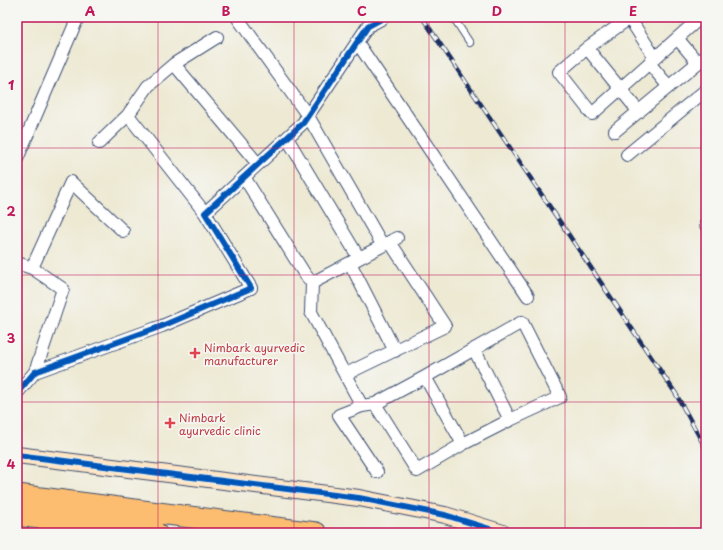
<svg xmlns="http://www.w3.org/2000/svg" width="723" height="550" viewBox="0 0 723 550" font-family="'Playpen Sans',sans-serif">
<style>
.lines{fill:none;stroke-linecap:round;stroke-linejoin:round}
.lane-casing{stroke:#3a4b70;stroke-width:8}
.street-casing{stroke:#3a4b70;stroke-width:14}
.secondary-casing{stroke:#3a4b70;stroke-width:18}
.highway-casing{stroke:#3a4b70;stroke-width:23}
.lane{stroke:#fff;stroke-width:6}
.street{stroke:#fff;stroke-width:12}
.secondary{stroke:#fee5c5;stroke-width:16}
.highway{stroke:#fcbd6f;stroke-width:21}
.rail-casing{stroke:#1b2f5e;stroke-width:4.5}
.rail{stroke:#f6f6f2;stroke-width:3;stroke-dasharray:9;stroke-linecap:butt}
.cycleway-casing{stroke:#f6f6f2;stroke-width:8}
.cycleway{stroke:#0057b8;stroke-width:6}
.grid{fill:none;stroke:#c2185b;stroke-width:1;stroke-opacity:0.55}
.health-dot{fill:#e0444e;stroke:#f6f6f2;stroke-width:1.5}
.labels{text-anchor:middle;dominant-baseline:central;stroke-width:3.5;stroke-linejoin:round;paint-order:stroke}
.health-label{font-size:11px;fill:#be3a42;stroke:#f6f6f2;text-anchor:start}
.neatline{fill:none;stroke:#c2185b;stroke-width:1.5}
.grid-label{font-size:13px;text-anchor:middle;font-weight:bold;fill:#c2185b}
</style>
<rect width="100%" height="100%" fill="#f6f6f2"/>
<filter id="ink" filterUnits="userSpaceOnUse"><feTurbulence type="fractalNoise" baseFrequency=".025" numOctaves="2"/><feDisplacementMap in="SourceGraphic" scale="8" xChannelSelector="R" yChannelSelector="G"/><feConvolveMatrix kernelMatrix="1 2 1 2 8 2 1 2 1" color-interpolation-filters="sRGB"/></filter>
<filter id="wash" filterUnits="userSpaceOnUse"><feTurbulence type="fractalNoise" baseFrequency=".012" numOctaves="4" result="noise"/><feDisplacementMap in="SourceGraphic" scale="16" xChannelSelector="R" yChannelSelector="G"/><feGaussianBlur stdDeviation="0.9" result="paint"/><feColorMatrix in="noise" values="0 0 0 0 0 0 0 0 0 0 0 0 0 0 0 0 0 1.4 0 .05"/><feComposite in="paint" operator="in"/></filter>
<g filter="url(#wash)">
<rect width="100%" height="100%" fill="#ede9d3"/>
</g>
<g filter="url(#ink)">
<g class="lines">
<!-- lane casing -->
<g class="lane-casing">
<path id="lane" d="M 453,17 L 470,43"/>
</g>
<!-- street casing -->
<g class="street-casing">
<path id="street" d="M 237,17 L 308,116 L 383,246
M 631,17 L 587,48 L 559,72 L 592,114 L 701,17
M 630,19 L 655,58
M 677,38 L 698,63
M 357,42 L 528,296
M 587,48 L 639,112
M 649,63 L 669,87
M 174,64 L 258,164
M 128,115 L 205,213
M 615,131 L 706,56
M 287,138 L 359,258
M 99,143 L 128,115 L 148,86 L 174,64 L 217,37
M 627,155 L 706,90
M 17,159 L 78,17
M 244,177 L 304,273 L 312,283 L 397,238
M 706,223 L 706,225
M 17,263 L 32,268
M 350,263 L 395,351
M 312,283 L 311,312 L 362,406 L 339,415 L 377,472
M 35,372 L 63,289 L 32,268 L 71,182 L 123,231
M 346,374 L 445,326 L 390,242
M 17,393 L 35,372 L 162,326 L 251,288 L 205,213 L 303,123 L 368,26 L 383,18
M 375,404 L 417,471 L 463,444 L 425,377
M 362,406 L 375,404 L 425,377 L 522,322 L 560,397 L 510,420
M 463,444 L 510,420 L 474,349"/>
</g>
<!-- secondary casing -->
<g class="secondary-casing">
<path id="secondary" d="M 17,455 L 359,498 L 445,515 L 503,533"/>
</g>
<!-- highway casing -->
<g class="highway-casing">
<path id="highway" d="M 17,495 L 316,533
M 17,515 L 156,533"/>
</g>
<!-- lane -->
<use href="#lane" class="lane"/>
<!-- street -->
<use href="#street" class="street"/>
<!-- secondary -->
<use href="#secondary" class="secondary"/>
<!-- highway -->
<use href="#highway" class="highway"/>
<!-- rail casing -->
<g class="rail-casing">
<path id="rail" d="M 422,17 L 676,394 L 706,449"/>
</g>
<!-- rail -->
<use href="#rail" class="rail"/>
<!-- cycleway casing -->
<g class="cycleway-casing">
<path id="cycleway" d="M 17,393 L 35,372 L 162,326 L 251,288 L 205,213 L 303,123 L 368,26 L 383,18
M 17,455 L 359,498 L 445,515 L 503,533"/>
</g>
<!-- cycleway -->
<use href="#cycleway" class="cycleway"/>
</g>
</g>
<!-- grid -->
<path class="grid" d="M 158,17 L 158,533M 294,17 L 294,533M 429,17 L 429,533M 565,17 L 565,533M 17,148 L 706,148M 17,275 L 706,275M 17,402 L 706,402"/>
<!-- markers -->
<g class="health-dot">
<path d="M193 347h4v4h4v4h-4v4h-4v-4h-4v-4h4z"/>
<path d="M168 417h4v4h4v4h-4v4h-4v-4h-4v-4h4z"/>
</g>
<g class="labels">
<!-- health labels -->
<g class="health-label">
<text x="204" y="347">Nimbark ayurvedic<tspan x="204" dy="13">manufacturer</tspan></text>
<text x="179" y="417">Nimbark<tspan x="179" dy="13">ayurvedic clinic</tspan></text>
</g>
</g>
<!-- margin -->
<rect width="723" height="550" fill="none" stroke="#f6f6f2" stroke-width="44"/>
<rect x="22" y="22" width="679" height="506" class="neatline"/>
<g class="grid-label">
<text x="90" y="16">A</text>
<text x="226" y="16">B</text>
<text x="362" y="16">C</text>
<text x="497" y="16">D</text>
<text x="633" y="16">E</text>
<text x="11" y="90">1</text>
<text x="11" y="216">2</text>
<text x="11" y="343">3</text>
<text x="11" y="469">4</text>
</g>
</svg>
